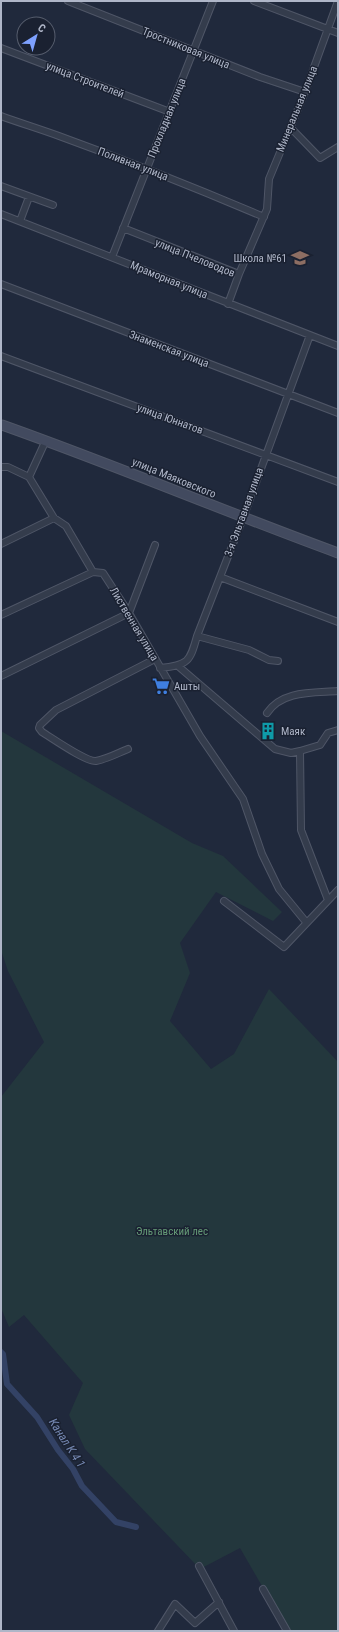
<svg xmlns="http://www.w3.org/2000/svg" width="339" height="1632" viewBox="0 0 339 1632" font-family="'Roboto Condensed',sans-serif">
<style>
.green{fill:#23373d}
.lines{fill:none;stroke-linecap:round;stroke-linejoin:round}
.canal{stroke:#334265;stroke-width:6}
.street-casing{stroke:#4f5667;stroke-width:8}
.secondary-casing{stroke:#4f5667;stroke-width:11}
.street{stroke:#343c4c;stroke-width:6}
.secondary{stroke:#424a5f;stroke-width:9}
.labels{text-anchor:middle;dominant-baseline:central;stroke-width:3;stroke-linejoin:round;paint-order:stroke}
.street-label{font-size:11px;fill:#afb6c8;stroke:#1a2131}
.poi-label{font-size:11px;fill:#afb6c8;stroke:#1a2131;text-anchor:start}
.park-label{font-size:11px;fill:#659b77;stroke:#1a2131}
.water-label{font-size:12px;font-style:italic;fill:#7588b2;stroke:#1a2131}
</style>
<rect width="100%" height="100%" fill="#20293c"/>
<!-- green -->
<path class="green" d="M 1,731 L 192,843 L 223,856 L 282,912 L 273,921 L 216,892 L 180,943 L 190,973 L 170,1021 L 211,1069 L 234,1054 L 269,989 L 338,1062 L 338,1631 L 288,1631 L 240,1548 L 200,1569 L 85,1449 L 69,1415 L 83,1383 L 24,1315 L 9,1327 L 1,1308 L 1,1097 L 44,1042 L 8,971 L 1,950 Z"/>
<g class="lines">
<!-- canal -->
<path class="canal" d="M 1,1352 L 3,1354 L 7,1384 L 37,1417 L 58,1450 L 73,1469 L 82,1486 L 116,1522 L 136,1527"/>
<!-- street casing -->
<g class="street-casing">
<path id="street" d="M 68,1 L 260,77 L 305,92
M 254,1 L 338,33
M 1,48 L 170,112
M 1,116 C 20,123 40,129 59,136 C 128,161 196,188 264,217
M 290,127 L 320,158 L 338,147
M 1,186 L 53,205
M 1,214 L 338,346
M 20,221 L 29,197
M 123,228 L 239,274 L 228,304
M 112,257 L 213,1
M 239,274 L 267,209 L 269,179 L 305,92 L 338,1
M 1,284 L 338,413
M 1,356 L 338,482
M 46,440 L 29,477 L 54,518 L 66,526 L 93,572 L 103,573 L 129,613 L 200,736 L 243,799 L 262,854 L 279,889 L 306,922
M 1,467 L 8,467 L 29,477
M 1,544 L 54,518
M 220,577 L 338,622
M 1,615 L 93,572
M 197,636 L 249,650 L 269,660 L 278,661
M 178,666 L 275,749 L 291,753 L 300,751
M 160,668 C 188,665 190,662 197,636 L 243,518 L 310,335
M 1,676 L 129,613 L 155,545
M 267,713 C 282,690 314,693 338,691
M 128,749 C 118,753 107,759 96,761 C 86,762 52,738 42,732 L 39,728 L 40,725 L 56,710 L 155,659
M 328,900 L 301,830 L 300,751 L 320,745 L 328,733 L 338,730
M 224,901 L 284,947 L 338,890
M 199,1566 L 234,1631
M 263,1589 L 287,1631
M 158,1631 L 175,1604 L 195,1623 L 219,1602"/>
</g>
<!-- secondary casing -->
<g class="secondary-casing">
<path id="secondary" d="M 2,425 C 115,465 226,512 338,553"/>
</g>
<!-- street -->
<use href="#street" class="street"/>
<!-- secondary -->
<use href="#secondary" class="secondary"/>
</g>
<!-- icons -->
<defs>
<g id="school-bare" transform="scale(1.38)"><path d="M0-5L7-2L0 1L-7-2ZM-4 1L0 2.5L4 1V4Q0 6-4 4Z" fill="#8d6e63" stroke="#1a2131" stroke-width="2.5" paint-order="stroke"/></g>
<g id="supermarket-bare" transform="scale(1.38)"><path d="M-6-5.5h2.5l.6 2H6L4.5 2H-2.5L-4.4-4H-6ZM-1.5 3.2a1.3 1.3 0 1 0 .1 0ZM3 3.2a1.3 1.3 0 1 0 .1 0Z" fill="#3f7fe0" stroke="#1a2131" stroke-width="2.5" paint-order="stroke"/></g>
<g id="building-bare" transform="scale(1.38)"><path d="M-4-6H4V6H1V3H-1V6H-4ZM-2.5-4.3h1.7v1.8h-1.7ZM.8-4.3h1.7v1.8H.8ZM-2.5-1h1.7V.8h-1.7ZM.8-1h1.7V.8H.8Z" fill="#0f9aa8" stroke="#1a2131" stroke-width="2.5" paint-order="stroke"/></g>
</defs>
<g fill-rule="evenodd">
<use href="#school-bare" x="300" y="258"/>
<use href="#supermarket-bare" x="161" y="686"/>
<use href="#building-bare" x="268" y="731"/>
</g>
<g class="labels">
<!-- street labels -->
<g class="street-label">
<text transform="translate(186 48) rotate(22)">Тростниковая улица</text>
<text transform="translate(85 80) rotate(21)">улица Строителей</text>
<text transform="translate(297 109) rotate(-68)">Минеральная улица</text>
<text transform="translate(167 118) rotate(-68)">Прохладная улица</text>
<text transform="translate(133 164) rotate(21)">Поливная улица</text>
<text transform="translate(195 258) rotate(22)">улица Пчеловодов</text>
<text transform="translate(169 280) rotate(22)">Мраморная улица</text>
<text transform="translate(169 349) rotate(21)">Знаменская улица</text>
<text transform="translate(170 419) rotate(20)">улица Юннатов</text>
<text transform="translate(174 478) rotate(22)">улица Маяковского</text>
<text transform="translate(244 512) rotate(-70)">3-я Эльтавная улица</text>
<text transform="translate(134 624) rotate(59)">Лиственная улица</text>
</g>
<!-- poi labels -->
<g class="poi-label">
<text x="287" y="258" text-anchor="end">Школа №61</text>
<text x="174" y="686">Ашты</text>
<text x="281" y="731">Маяк</text>
</g>
<!-- park labels -->
<g class="park-label">
<text x="172" y="1231">Эльтавский лес</text>
</g>
<!-- water labels -->
<g class="water-label">
<text transform="translate(67 1443) rotate(57)">Канал К 4 1</text>
</g>
</g>
<!-- border -->
<rect width="339" height="1632" fill="none" stroke="#afb6c8" stroke-width="4"/>
<!-- north arrow -->
<g transform="translate(36 36) rotate(37)"><circle r="19" fill="#1a2131" stroke="#565d6d"/>
<path d="M0-3L7 15L0 10L-7 15Z" fill="#7ea1ff"/>
<text y="-6" font-size="11" font-weight="bold" text-anchor="middle" fill="#afb6c8">С</text>
</g>
</svg>
